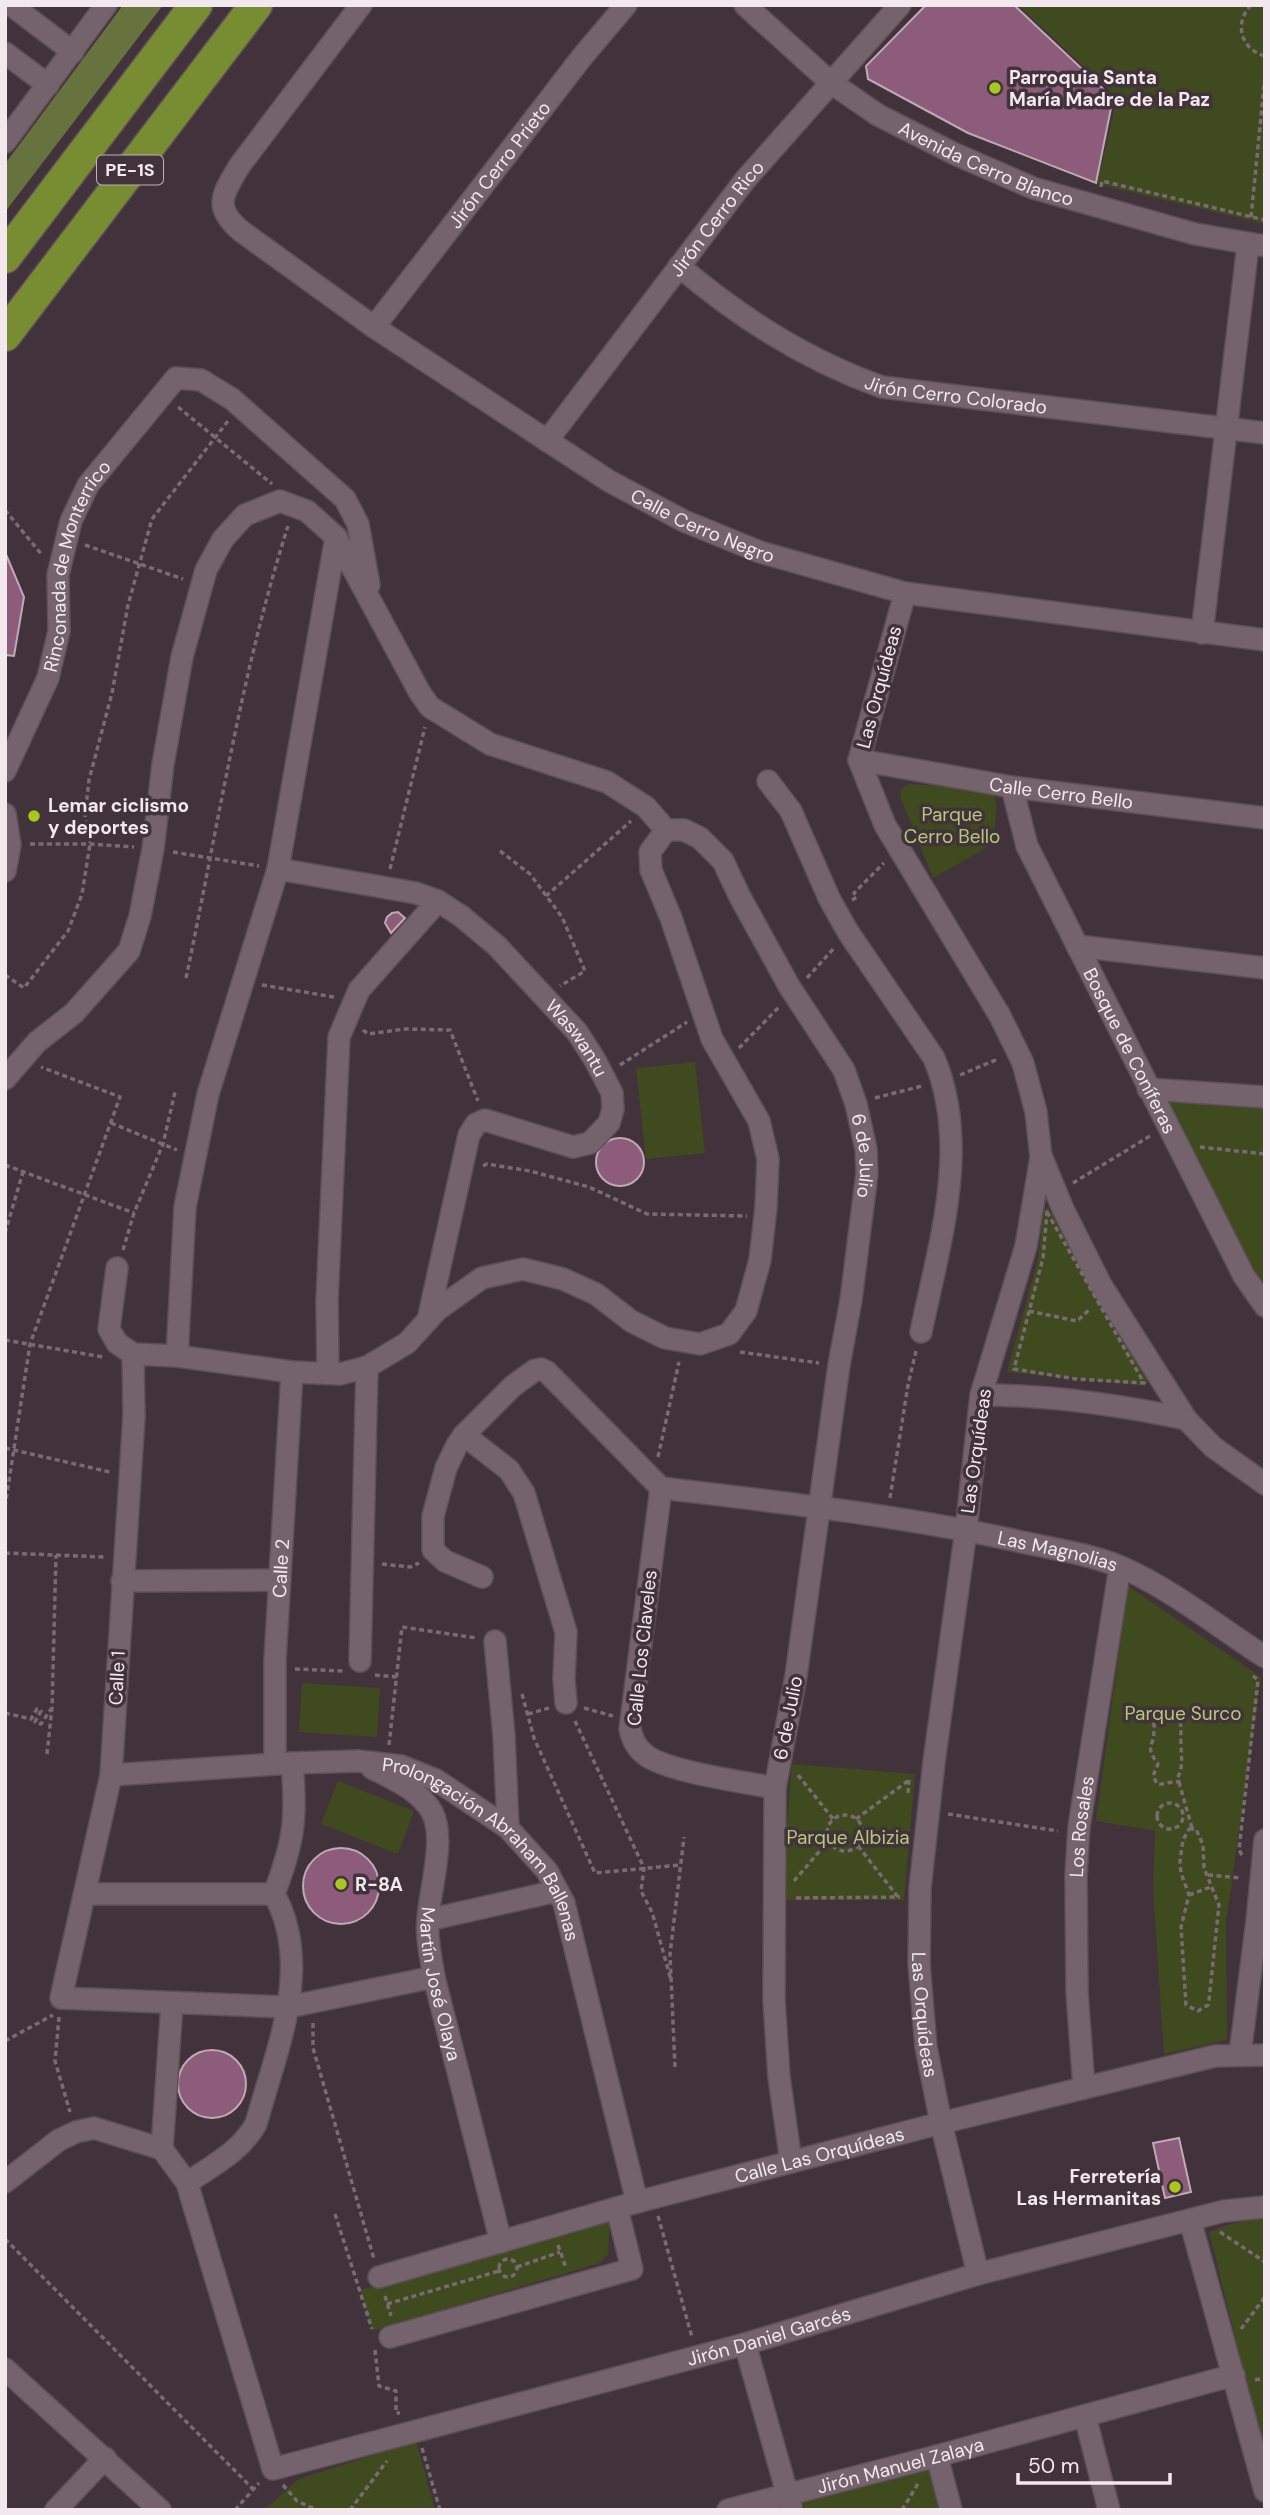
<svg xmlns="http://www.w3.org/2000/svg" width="1270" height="2515" viewBox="0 0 1270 2515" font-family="'DM Sans',sans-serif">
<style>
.green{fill:#3f4a1f}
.forest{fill:#66733f}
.building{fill:#8c5c7a;stroke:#beaab5;stroke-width:2}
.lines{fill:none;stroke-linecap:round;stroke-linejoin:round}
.minor-casing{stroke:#5d4f57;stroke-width:24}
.highway-casing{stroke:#5d4f57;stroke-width:35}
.path{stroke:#796b73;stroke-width:3.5;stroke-dasharray:5 3.5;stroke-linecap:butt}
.minor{stroke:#74626d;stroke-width:21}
.highway{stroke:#788d32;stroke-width:32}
.poi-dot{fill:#a7c81f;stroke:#42323b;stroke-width:2.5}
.labels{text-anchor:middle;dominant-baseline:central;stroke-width:7;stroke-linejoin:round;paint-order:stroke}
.shield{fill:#42323b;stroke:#beb1b8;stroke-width:2}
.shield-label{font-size:18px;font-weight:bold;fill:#f3e8ee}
.poi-label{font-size:19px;font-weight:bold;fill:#f3e8ee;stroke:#42323b;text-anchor:start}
.street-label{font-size:19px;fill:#f3e8ee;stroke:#42323b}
.park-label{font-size:19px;fill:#b4c97a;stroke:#42323b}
</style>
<rect width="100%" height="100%" fill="#42323b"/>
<!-- green -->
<path class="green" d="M 1018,5 L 1265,5 L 1265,224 L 1097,184 L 1117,98 Z
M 909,784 L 984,788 L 994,794 L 997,806 L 993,844 L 933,878 L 900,796 L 901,789 Z
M 695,1062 L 705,1153 L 646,1159 L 636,1068 Z
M 1157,1095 L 1265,1105 L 1265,1288 Z
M 1048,1207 L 1148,1380 L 1146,1386 L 1007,1372 L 1038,1259 L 1044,1209 Z
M 1128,1586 L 1261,1677 L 1226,1923 L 1227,2040 L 1164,2054 L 1153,1890 L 1155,1831 L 1096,1821 Z
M 302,1683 L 380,1688 L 377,1737 L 299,1732 Z
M 792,1764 L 915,1774 L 904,1900 L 781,1900 Z
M 338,1781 L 414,1811 L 398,1854 L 321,1824 Z
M 1265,2216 L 1265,2457 L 1209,2232 L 1228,2225 Z
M 610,2218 L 608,2254 L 600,2263 L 372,2331 L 360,2290 Z
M 416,2441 L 435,2510 L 264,2510 L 299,2479 Z
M 928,2468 L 939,2510 L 805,2510 L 802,2500 Z"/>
<!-- forest -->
<path class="forest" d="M 123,5 L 163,5 L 5,212 L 5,164 Z"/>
<!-- building -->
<path class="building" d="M 926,5 L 1014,5 L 1113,98 L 1096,183 L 968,133 L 868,79 L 866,66 Z
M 5,552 L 24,597 L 14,656 L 5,655 Z
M 398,912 L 405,918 L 391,933 L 385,923 L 387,917 L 392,913 Z
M596 1162a24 24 0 1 1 48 0a24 24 0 1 1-48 0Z
M303 1886a38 38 0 1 1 76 0a38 38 0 1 1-76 0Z
M178 2084a34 34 0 1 1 68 0a34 34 0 1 1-68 0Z
M 1179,2138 L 1191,2192 L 1165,2198 L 1153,2143 Z"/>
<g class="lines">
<!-- minor casing -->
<g class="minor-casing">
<g id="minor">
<path d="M 11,5 L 73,52"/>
<path id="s1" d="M 361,5 L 240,165 C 223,194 212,206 241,231 L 374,327 L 609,481 L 684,521 L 760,552 L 905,593 L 1265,640"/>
<path id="s2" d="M 745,5 L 830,82 L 878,115 L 955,154 L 1033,188 L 1195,234 L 1265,246"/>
<path d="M 5,53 L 48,85"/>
<path d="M 5,142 L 106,5"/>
<path id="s3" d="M 679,266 C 740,318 806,360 882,387 L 1265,433"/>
<path id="s4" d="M 374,327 L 582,57 L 626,5"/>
<path id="s5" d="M 547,441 L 745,180 L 900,5"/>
<path id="s6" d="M 905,593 L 859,760 L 885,825 L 1000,1016 L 1023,1063 L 1036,1112 L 1041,1157 L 1026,1246 L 981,1395 L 966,1530 L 934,1762 L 920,1888 L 919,1964 L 926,2047 L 941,2123 L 978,2274"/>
<path d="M 1202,633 L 1248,245"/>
<path id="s7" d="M 859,760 L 1012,787 L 1265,818"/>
<path id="s8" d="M 5,771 L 48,678 L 59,631 L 58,575 L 71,521 L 88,485 L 176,378 L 201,380 L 232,399 L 345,499 L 358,524 L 369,585"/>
<path d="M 768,781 L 791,811 L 829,898 L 848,932 L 934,1058 C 971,1146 939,1244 921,1332"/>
<path id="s9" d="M 1012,787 L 1027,846 L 1244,1276 L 1265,1306"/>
<path d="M 5,814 L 10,845 L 5,871"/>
<path id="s10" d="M 666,830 L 684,830 L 700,838 L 723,861 L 740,897 L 789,986 L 844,1070 L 856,1104 L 866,1149 L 867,1173 L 851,1300 L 839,1365 L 796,1676 L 775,1788 L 774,2000 L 779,2077 L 791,2162"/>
<path id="s11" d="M 278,869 L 416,893 L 438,901 L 461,916 L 497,946 L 577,1032 L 595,1060 L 612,1093 L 613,1109 L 609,1123 L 590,1143 L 573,1147 L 485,1120 L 476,1124 L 469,1135 L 428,1320"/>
<path d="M 1077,946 L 1265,968"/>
<path d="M 5,1079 L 37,1042 L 74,1013 L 129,951 L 140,916 L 153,849 L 163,764 L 182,657 L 206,570 L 223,539 L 245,515 L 280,501 L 307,511 L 336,537 L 420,693 L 430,707 L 490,744 L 607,782 L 646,807 L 666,830"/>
<path d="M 1148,1089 L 1265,1097"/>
<path d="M 1042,1158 L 1063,1209 L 1101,1285 L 1186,1419 L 1213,1447 L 1265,1484"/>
<path d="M 117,1268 L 109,1329 L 117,1343 L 133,1354 L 177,1356 L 292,1372 L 340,1374 L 367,1367 L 407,1343 L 437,1310 L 482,1278 L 523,1269 L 563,1279 L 596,1294 L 631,1321 L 665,1338 L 700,1344 L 729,1334 L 746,1311 L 760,1260 L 766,1207 L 768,1159 L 759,1121 L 712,1039 L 671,918 L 651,870 L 650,852 L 666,830"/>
<path d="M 133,1354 L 134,1416 L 111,1775 L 61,1998 L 288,2007 L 434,1977"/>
<path d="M 177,1356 L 185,1207 L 208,1094 L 278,869 L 336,537"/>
<path d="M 328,1373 L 327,1301 L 339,1037 L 359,990 L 438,901"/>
<path d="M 981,1395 C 1050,1395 1119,1405 1186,1419"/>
<path d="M 464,1435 L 509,1470 L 524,1493 L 566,1632 L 564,1679 L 566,1703"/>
<path id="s12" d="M 661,1488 C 779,1502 897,1515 1013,1540 C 1048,1548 1087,1553 1121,1567 C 1170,1588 1220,1628 1265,1657"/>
<path d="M 661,1488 L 630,1729 C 633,1741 637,1749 647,1756 C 670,1772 744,1782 775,1788"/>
<path d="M 482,1577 L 445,1561 L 433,1550 L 433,1516 L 446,1468 L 457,1445 L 464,1435 L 513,1386 L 535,1370 L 541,1369 L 547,1372 L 661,1488"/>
<path d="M 122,1581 L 280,1580"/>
<path d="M 495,1641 L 504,1736 L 508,1828"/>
<path d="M 360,1661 L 367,1367"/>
<path id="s13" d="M 275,1764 L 275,1660 L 292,1372"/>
<path id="s14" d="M 372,1768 C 393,1779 420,1790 432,1812 C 446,1838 430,1889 428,1918 C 426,1938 431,1957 434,1977 L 501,2242"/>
<path id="s15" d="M 111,1775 L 292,1763 L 358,1761 L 401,1766 L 436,1780 L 508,1828 L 547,1871 L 564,1903 L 637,2202"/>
<path d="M 85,1894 L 274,1894"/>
<path d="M 428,1920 L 557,1891"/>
<path d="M 1240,2054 L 1257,1921 L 1265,1840"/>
<path id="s16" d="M 1084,2088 L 1077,1992 L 1076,1875 L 1079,1827 L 1120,1567"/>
<path d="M 162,2149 L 172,2003"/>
<path id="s17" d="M 5,2182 L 59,2140 L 76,2132 L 94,2128 L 162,2149 L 187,2183 L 273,2469 L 745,2344 L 978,2274 L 1224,2211 L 1265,2207"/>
<path d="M 187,2183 C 213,2165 240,2152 256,2124 C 276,2050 314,1967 274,1894 C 294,1841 297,1819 292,1763"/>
<path d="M 1190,2220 L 1265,2491"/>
<path id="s18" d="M 379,2277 L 637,2202 L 941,2123 L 1215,2056 L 1265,2055"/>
<path d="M 390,2337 L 632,2269 L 617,2208"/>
<path d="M 745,2344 L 791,2507"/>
<path d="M 5,2369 L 160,2510"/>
<path d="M 1085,2416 L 1109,2510"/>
<path d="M 937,2456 L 951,2510"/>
<path d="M 56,2510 L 105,2458"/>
<path id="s19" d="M 728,2510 L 937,2456 L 1234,2375"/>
</g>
</g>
<!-- highway casing -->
<g class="highway-casing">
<path id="highway" d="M 5,257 L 196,5
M 5,335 L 256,5"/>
</g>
<!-- path -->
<path class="path" d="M 1251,5 C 1234,23 1240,49 1265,56
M 1101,187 L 1102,181 L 1265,220
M 1251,217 L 1265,76
M 178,407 L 272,484
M 5,510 L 42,555
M 85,545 L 183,579
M 30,844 L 90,844 L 134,847
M 500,851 L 530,874 L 562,917 L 585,971 L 560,986
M 173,852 L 259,866
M 390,869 L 425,727
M 546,896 L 631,821
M 852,900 L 857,897 L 854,893 L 884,863
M 5,975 L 24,988 L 68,931 L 82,894 L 90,844 L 85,815 L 89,780 L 112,693 L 128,605 L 152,519 L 228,421
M 186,978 C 218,827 241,673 288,526
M 807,978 L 835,947
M 262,985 L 334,997
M 363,1030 L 368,1034 L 405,1029 L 450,1030 L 478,1101
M 739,1048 L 780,1006
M 620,1065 L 687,1022
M 960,1075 L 998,1059
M 875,1098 L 922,1086
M 111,1123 L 177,1150
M 1200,1147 L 1265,1154
M 5,1165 L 134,1213
M 483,1166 L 487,1164 L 530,1171 L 589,1187 L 647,1214 L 747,1216
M 1073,1183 L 1150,1136
M 1047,1212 L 1144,1383 L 1076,1379 L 1014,1369 L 1043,1258 Z
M 5,1233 L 23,1172
M 123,1250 L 134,1213 L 163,1144 L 175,1092
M 1029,1311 L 1077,1321 L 1091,1308
M 5,1340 L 103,1357
M 740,1352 L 819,1363
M 5,1448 L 110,1472
M 658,1457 L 679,1362
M 890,1498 L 908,1385 L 916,1351
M 5,1507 L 30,1344 L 120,1097 L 41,1067
M 5,1553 L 104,1557
M 382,1564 L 410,1567 L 419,1563
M 295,1669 L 343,1671
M 375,1675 L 396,1677
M 522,1694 L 534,1738 L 595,1873 L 681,1865
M 584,1708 L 613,1716
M 5,1713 L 31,1719 L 37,1709 L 41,1711 L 35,1722 L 41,1724 L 51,1709
M 1159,1713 L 1178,1716 C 1183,1727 1180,1733 1181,1744 C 1181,1758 1184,1765 1177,1779 L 1179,1782 C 1170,1781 1164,1785 1157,1784 L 1153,1776 L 1158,1764 C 1144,1745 1154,1748 1154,1730 C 1155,1726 1153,1722 1153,1718 Z
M 528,1714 L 549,1708
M 575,1721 L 644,1868 L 641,1891 L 652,1912 L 671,1980
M 389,1745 L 402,1627 L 477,1638
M 47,1754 L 52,1708 L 56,1555
M 798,1775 L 833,1819
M 1179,1782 L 1192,1828
M 908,1793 L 909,1780
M1157 1816a13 13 0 1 1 26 0a13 13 0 1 1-26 0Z
M 948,1814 L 1058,1831
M827 1833a18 18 0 1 1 36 0a18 18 0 1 1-36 0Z
M 856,1819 L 908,1781
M 1189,1829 L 1196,1829 L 1203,1845 L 1204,1868 L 1219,1905 L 1209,2000 L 1208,2005 L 1198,2011 L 1186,2005 L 1181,1927 L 1189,1895 L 1181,1873 L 1180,1861 L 1183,1840 Z
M 858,1846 L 898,1897 L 898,1894
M 1242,1855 L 1239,1850 L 1258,1680 L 1252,1675
M 1208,1875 L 1240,1878
M 794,1881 L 829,1840
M 1189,1895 L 1213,1886
M 796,1898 L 900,1897
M 59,2017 L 55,2061 L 70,2112
M 313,2023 L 313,2048 L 374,2259
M 5,2041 L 53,2015
M 675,2067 L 670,1954 L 684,1837
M 335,2214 L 372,2329
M 658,2216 L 692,2337
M 1220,2232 L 1265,2262
M 5,2239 L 254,2490
M 558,2245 L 566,2268
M499 2268a9 9 0 1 1 18 0a9 9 0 1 1-18 0Z
M 517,2267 L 560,2252
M 385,2296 L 391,2316
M 387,2304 L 499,2271
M 1241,2329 L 1265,2297
M 375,2350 L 379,2386 L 396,2391 L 396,2413 L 400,2413
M 1255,2380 L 1265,2378
M 422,2448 L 440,2510
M 283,2485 L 297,2501 L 317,2510
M 235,2510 L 259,2483
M 335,2510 L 345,2510
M 350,2510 L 387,2461
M 902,2510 L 919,2482"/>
<!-- minor -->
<use href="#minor" class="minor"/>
<!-- highway -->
<use href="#highway" class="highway"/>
</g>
<!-- markers -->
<g class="poi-dot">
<circle cx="995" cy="88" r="7"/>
<circle cx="34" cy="816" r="7"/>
<circle cx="341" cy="1884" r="7"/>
<circle cx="1175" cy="2187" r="7"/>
</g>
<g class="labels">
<!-- shield labels -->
<rect class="shield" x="97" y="155.5" width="66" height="29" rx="5"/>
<g class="shield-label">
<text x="130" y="170">PE-1S</text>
</g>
<!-- poi labels -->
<g class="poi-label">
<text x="1009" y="77">Parroquia Santa<tspan x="1009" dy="22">María Madre de la Paz</tspan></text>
<text x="48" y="805">Lemar ciclismo<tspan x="48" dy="22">y deportes</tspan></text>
<text x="355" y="1884">R-8A</text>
<text x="1161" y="2176" text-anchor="end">Ferretería<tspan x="1161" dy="22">Las Hermanitas</tspan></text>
</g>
<!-- street labels -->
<g class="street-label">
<text stroke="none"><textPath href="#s2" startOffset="292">Avenida Cerro Blanco</textPath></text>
<text stroke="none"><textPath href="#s4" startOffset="205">Jirón Cerro Prieto</textPath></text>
<text stroke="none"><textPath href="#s5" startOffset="280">Jirón Cerro Rico</textPath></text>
<text stroke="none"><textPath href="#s3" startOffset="312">Jirón Cerro Colorado</textPath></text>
<text stroke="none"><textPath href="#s1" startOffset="826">Calle Cerro Negro</textPath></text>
<text stroke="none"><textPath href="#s8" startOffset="220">Rinconada de Monterrico</textPath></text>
<text transform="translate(879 687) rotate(-75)">Las Orquídeas</text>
<text stroke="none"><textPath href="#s7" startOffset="205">Calle Cerro Bello</textPath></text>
<text stroke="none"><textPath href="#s11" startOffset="360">Waswantu</textPath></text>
<text stroke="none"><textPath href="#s9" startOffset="290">Bosque de Coníferas</textPath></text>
<text stroke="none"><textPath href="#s10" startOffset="399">6 de Julio</textPath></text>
<text transform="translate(976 1451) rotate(-82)">Las Orquídeas</text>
<text stroke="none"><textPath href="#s12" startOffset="402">Las Magnolias</textPath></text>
<text stroke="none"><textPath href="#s13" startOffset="196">Calle 2</textPath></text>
<text transform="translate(642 1648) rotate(-84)">Calle Los Claveles</text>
<text transform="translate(117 1678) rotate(-87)">Calle 1</text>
<text transform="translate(788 1718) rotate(-79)">6 de Julio</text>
<text stroke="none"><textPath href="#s16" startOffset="262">Los Rosales</textPath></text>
<text stroke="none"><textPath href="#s15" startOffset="410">Prolongación Abraham Ballenas</textPath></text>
<text stroke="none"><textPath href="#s14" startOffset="250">Martín José Olaya</textPath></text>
<text stroke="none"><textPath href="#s6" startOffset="1484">Las Orquídeas</textPath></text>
<text stroke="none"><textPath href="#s18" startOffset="457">Calle Las Orquídeas</textPath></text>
<text stroke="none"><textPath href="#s17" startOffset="1031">Jirón Daniel Garcés</textPath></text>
<text stroke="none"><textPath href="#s19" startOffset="178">Jirón Manuel Zalaya</textPath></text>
</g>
<!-- park labels -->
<g class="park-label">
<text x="952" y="814">Parque<tspan x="952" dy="22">Cerro Bello</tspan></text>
<text x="1183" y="1713">Parque Surco</text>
<text x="848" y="1837">Parque Albizia</text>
</g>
</g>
<!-- border -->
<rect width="1270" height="2515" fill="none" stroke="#f3e8ee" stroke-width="14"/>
<!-- scale -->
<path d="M1018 2473v10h152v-10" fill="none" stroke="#f3e8ee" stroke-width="3.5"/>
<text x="1028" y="2473" font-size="21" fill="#f3e8ee" stroke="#42323b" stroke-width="5" paint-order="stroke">50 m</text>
</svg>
